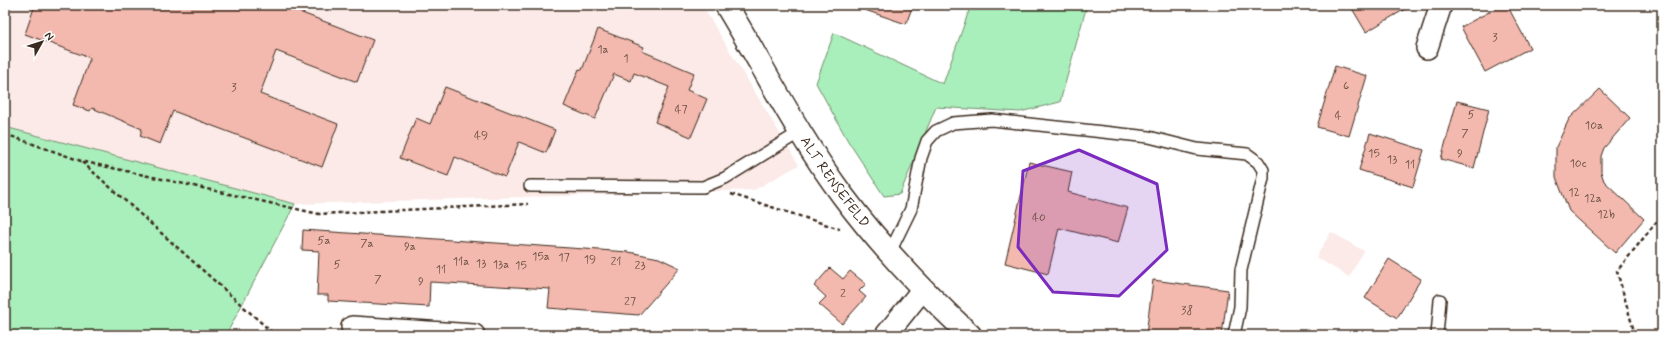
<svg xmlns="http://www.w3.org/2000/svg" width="1667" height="340" viewBox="0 0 1667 340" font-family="Mynerve,sans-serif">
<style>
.built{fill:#fbeae7}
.green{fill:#a9efbb;stroke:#728c6c}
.building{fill:#f3b8ae;stroke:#3b2a1e}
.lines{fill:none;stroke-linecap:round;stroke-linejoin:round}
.lane-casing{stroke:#3b2a1e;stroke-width:14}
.street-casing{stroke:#3b2a1e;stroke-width:24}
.secondary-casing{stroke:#3b2a1e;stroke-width:25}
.path{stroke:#3b2a1e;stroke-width:2.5;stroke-dasharray:4 3;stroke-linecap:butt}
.lane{stroke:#fff;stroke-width:11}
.street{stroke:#fff;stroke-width:21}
.secondary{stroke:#fff;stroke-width:22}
.marked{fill:#7b2cbf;fill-opacity:0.2;stroke:#7b2cbf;stroke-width:3;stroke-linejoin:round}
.labels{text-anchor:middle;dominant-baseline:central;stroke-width:4;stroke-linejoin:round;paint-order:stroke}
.number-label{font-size:12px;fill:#694e42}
.street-label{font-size:14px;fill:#3b2a1e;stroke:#fff}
</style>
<rect width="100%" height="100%" fill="#fff"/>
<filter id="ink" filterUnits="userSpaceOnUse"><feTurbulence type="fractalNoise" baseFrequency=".025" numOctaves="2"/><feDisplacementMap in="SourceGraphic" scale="8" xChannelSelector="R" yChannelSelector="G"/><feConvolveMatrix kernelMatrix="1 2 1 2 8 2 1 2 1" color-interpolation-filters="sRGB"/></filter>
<g filter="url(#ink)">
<!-- built -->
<path class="built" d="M 5,5 L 702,5 L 799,165 L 754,190 L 295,204 L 5,127 Z
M 1331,232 L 1364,251 L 1349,277 L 1316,257 Z"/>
<!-- green -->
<path class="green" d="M 971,5 L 1087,5 L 1060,102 L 1020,112 L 936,107 L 900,194 L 884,196 L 848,141 L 816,83 L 834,33 L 943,84 Z
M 5,127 L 295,204 L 226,335 L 5,335 Z"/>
<!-- building -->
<path class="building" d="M 35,5 L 281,5 L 373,40 L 357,82 L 276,51 L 260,94 L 338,124 L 322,167 L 173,111 L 160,144 L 140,136 L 142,129 L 92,108 L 90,111 L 73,105 L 90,58 L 25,34 Z
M 860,5 L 913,5 L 906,24 L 859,8 Z
M 1350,5 L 1412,5 L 1366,32 Z
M 1502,5 L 1507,5 L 1530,48 L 1485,72 L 1461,27 Z
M 598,29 L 644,47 L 642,51 L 694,73 L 687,90 L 707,99 L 691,137 L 655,122 L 669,87 L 634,73 L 631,81 L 614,74 L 595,119 L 564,106 L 579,69 L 582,70 Z
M 1335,66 L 1367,76 L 1349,136 L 1317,127 Z
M 445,87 L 555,130 L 546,153 L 519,142 L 505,177 L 455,157 L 448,176 L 400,158 L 416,118 L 430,124 Z
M 1600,89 L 1630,118 L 1604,148 L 1601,156 L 1601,172 L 1604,181 L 1644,219 L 1615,253 L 1569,211 L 1556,177 L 1556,147 L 1569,119 Z
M 1457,101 L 1489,109 L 1474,168 L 1441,159 Z
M 1370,133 L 1424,150 L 1413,187 L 1359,170 Z
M 1029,162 L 1072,172 L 1068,192 L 1128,208 L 1118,243 L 1059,228 L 1048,274 L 1005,263 Z
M 303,230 L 629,252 L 659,258 L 680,268 L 639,315 L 548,308 L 550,289 L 430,282 L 429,307 L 328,301 L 328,295 L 317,295 L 319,251 L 302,250 Z
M 1389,259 L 1421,279 L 1397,318 L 1365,298 Z
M 830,268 L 843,279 L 850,271 L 866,284 L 859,291 L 866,297 L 842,324 L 819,304 L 826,297 L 814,286 Z
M 1153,280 L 1228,290 L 1222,335 L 1200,332 L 1199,335 L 1146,335 Z"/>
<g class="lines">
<!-- lane casing -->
<g class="lane-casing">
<path id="lane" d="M 530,186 L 703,187 L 725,178 L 800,132
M 889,254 L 911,209 L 921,158 L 927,141 L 936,131 L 953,123 L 992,120 L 1149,137 L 1197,149 L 1247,154 L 1258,162 L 1263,170 L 1263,178 L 1241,270 L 1240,307 L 1234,335
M 1437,335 L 1440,300"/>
</g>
<!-- street casing -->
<g class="street-casing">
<path id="street" d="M 1427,48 L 1441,5
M 352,327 L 474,335
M 886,335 L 922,290"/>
</g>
<!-- secondary casing -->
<g class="secondary-casing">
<g id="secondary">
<path id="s1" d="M 726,5 C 765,69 798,136 843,196 C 881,247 924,292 970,335"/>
</g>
</g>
<!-- path -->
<path class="path" d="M 5,134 L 81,161 L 319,214 L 528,204
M 82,162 L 275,335
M 731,194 L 840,229
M 1635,335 L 1617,271 L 1662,215"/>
<!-- lane -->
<use href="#lane" class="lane"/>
<!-- street -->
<use href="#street" class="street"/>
<!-- secondary -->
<use href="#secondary" class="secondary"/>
</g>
</g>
<!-- marked area -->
<path class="marked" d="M 1079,150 L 1157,184 L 1167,250 L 1119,296 L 1053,292 L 1018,247 L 1023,171 Z"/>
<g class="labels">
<!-- number labels -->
<g class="number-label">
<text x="1495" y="38">3</text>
<text x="603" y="50">1a</text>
<text x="626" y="59">1</text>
<text x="1346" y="86">6</text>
<text x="234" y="88">3</text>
<text x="681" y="110">47</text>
<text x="1471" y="115">5</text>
<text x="1338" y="116">4</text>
<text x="1594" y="126">10a</text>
<text x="1465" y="134">7</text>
<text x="481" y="136">49</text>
<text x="1374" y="154">15</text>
<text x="1460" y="154">9</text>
<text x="1392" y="160">13</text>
<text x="1578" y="164">10c</text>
<text x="1410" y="165">11</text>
<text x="1574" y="193">12</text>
<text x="1593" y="199">12a</text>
<text x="1606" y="215">12b</text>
<text x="1039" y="218">40</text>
<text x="324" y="241">5a</text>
<text x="367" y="244">7a</text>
<text x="410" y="247">9a</text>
<text x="541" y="257">15a</text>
<text x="564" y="258">17</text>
<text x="590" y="260">19</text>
<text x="461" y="262">11a</text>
<text x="616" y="262">21</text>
<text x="481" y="264">13</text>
<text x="337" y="265">5</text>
<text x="501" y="265">13a</text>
<text x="521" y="266">15</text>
<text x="640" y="266">23</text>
<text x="441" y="270">11</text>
<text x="378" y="280">7</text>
<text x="421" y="282">9</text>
<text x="843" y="294">2</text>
<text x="630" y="302">27</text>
<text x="1187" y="311">38</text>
</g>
<!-- street labels -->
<g class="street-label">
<text stroke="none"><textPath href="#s1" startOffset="208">ALT RENSEFELD</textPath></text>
</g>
</g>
<!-- margin -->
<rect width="1667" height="340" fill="none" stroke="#fff" stroke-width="20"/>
<rect x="10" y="10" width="1647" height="320" fill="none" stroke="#3b2a1e" stroke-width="1.5" filter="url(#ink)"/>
<!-- north arrow -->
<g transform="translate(42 42) rotate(51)" stroke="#ffffff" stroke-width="3" paint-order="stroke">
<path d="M0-3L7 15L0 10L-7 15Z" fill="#3b2a1e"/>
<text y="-6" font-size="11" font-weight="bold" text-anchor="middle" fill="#3b2a1e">N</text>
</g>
</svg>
